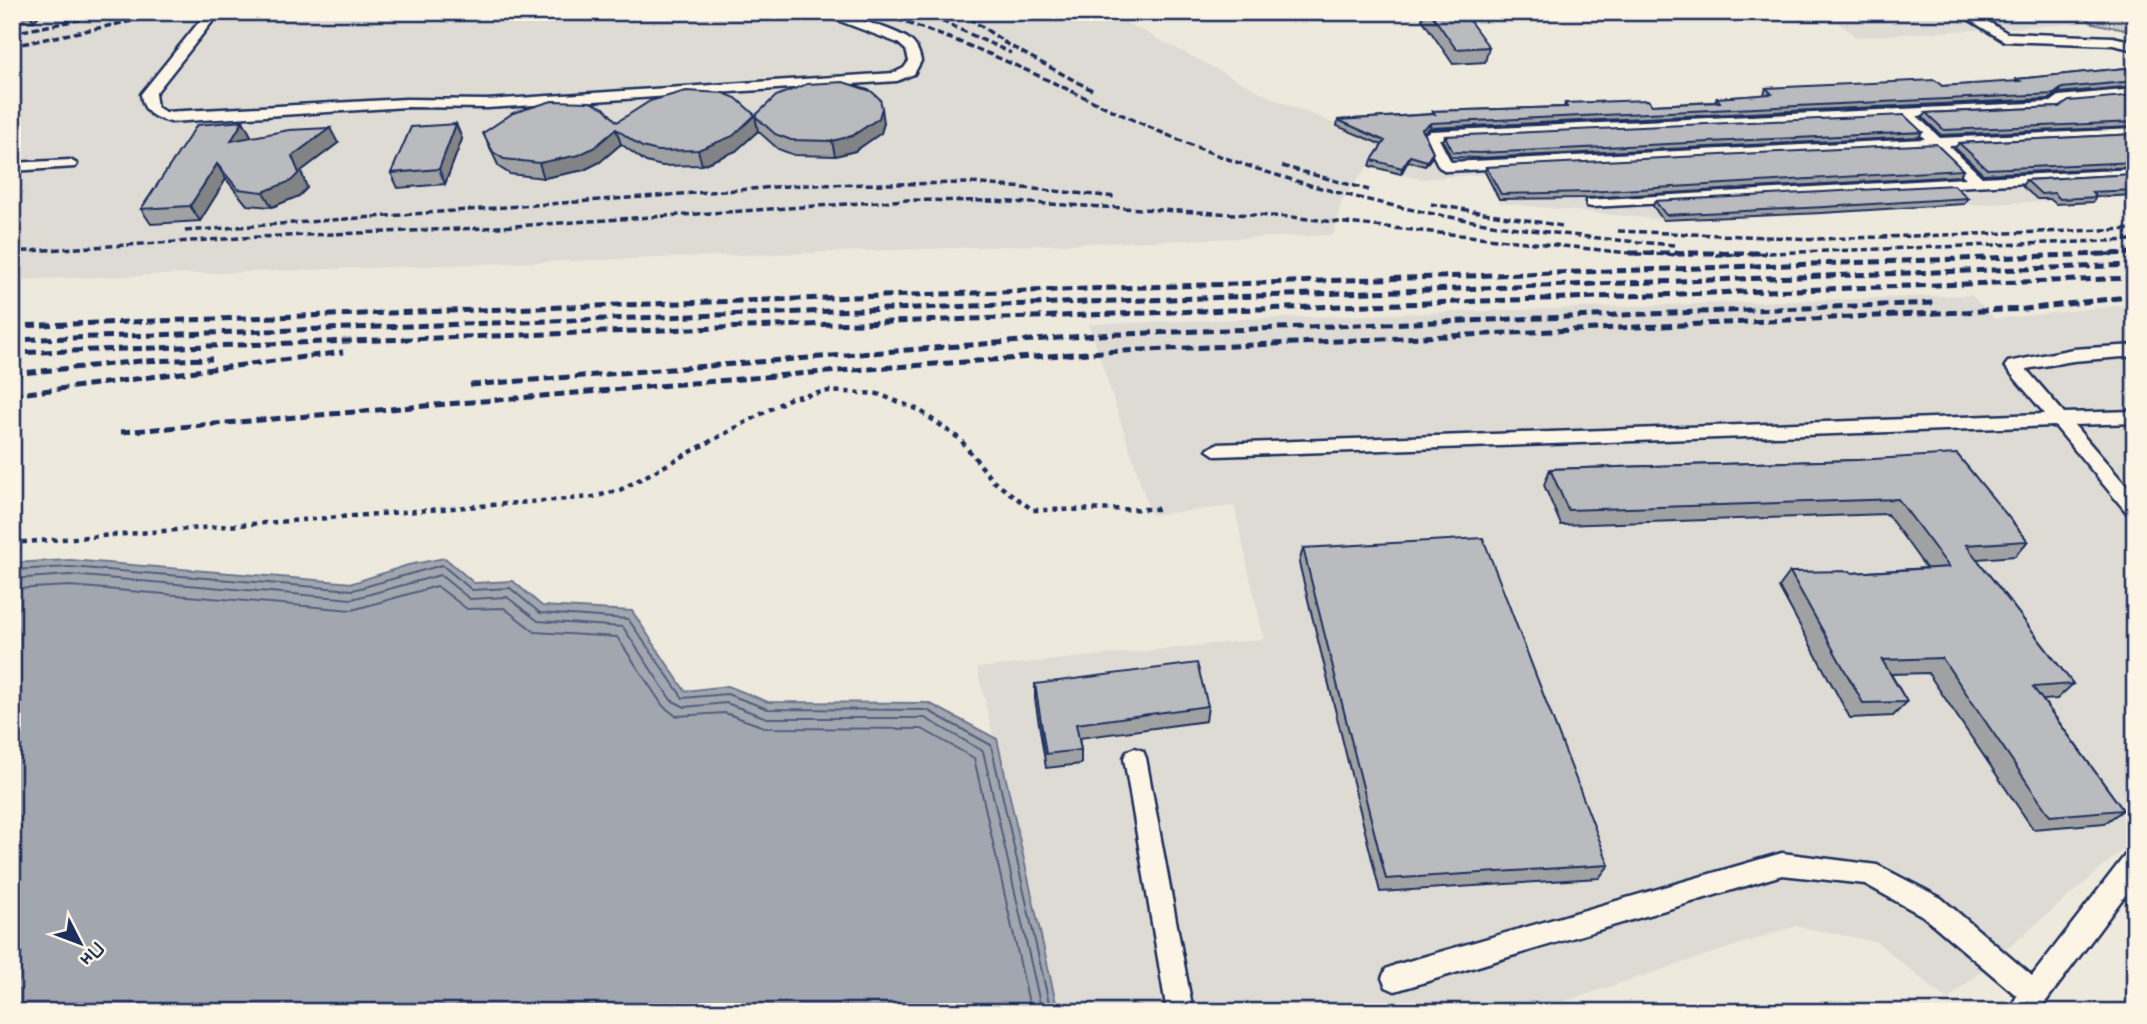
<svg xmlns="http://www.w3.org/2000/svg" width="2147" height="1024" viewBox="0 0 2147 1024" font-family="'Balsamiq Sans',sans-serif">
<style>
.built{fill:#dedbd4}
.green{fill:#cfcdca;stroke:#757e94;stroke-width:2}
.water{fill:#a2a7af;stroke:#6c778f;stroke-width:2}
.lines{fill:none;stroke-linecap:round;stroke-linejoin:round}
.shore{stroke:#515f7e;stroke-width:2}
.service-casing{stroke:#1b2f5e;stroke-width:5}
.path{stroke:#1b2f5e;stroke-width:4.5;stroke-dasharray:5 5;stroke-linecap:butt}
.service{fill:#fcf5e5;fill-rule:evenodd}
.rail-far1{stroke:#1b2f5e;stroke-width:3.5;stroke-dasharray:7 3.5;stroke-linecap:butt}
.rail{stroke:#1b2f5e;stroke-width:5;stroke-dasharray:10 5;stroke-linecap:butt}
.wall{fill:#a0a1a3;stroke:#1b2f5e;stroke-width:2}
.shaded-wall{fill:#828385;stroke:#1b2f5e;stroke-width:2}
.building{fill:#babbbe;stroke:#1b2f5e;stroke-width:2}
</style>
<rect width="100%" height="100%" fill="#eee9dd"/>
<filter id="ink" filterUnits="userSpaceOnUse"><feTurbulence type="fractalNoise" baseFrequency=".0143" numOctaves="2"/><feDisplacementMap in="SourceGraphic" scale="14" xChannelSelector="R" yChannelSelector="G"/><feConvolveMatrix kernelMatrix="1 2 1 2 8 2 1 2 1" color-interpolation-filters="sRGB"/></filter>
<g filter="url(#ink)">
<!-- built -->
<path class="built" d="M 12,12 L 1106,12 L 1274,99 L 1375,140 L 1389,122 L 2135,71 L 2135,197 L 1663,220 L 1500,203 L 1489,174 L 1421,179 L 1367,167 L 1342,200 L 1333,235 L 12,280 Z
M 1825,12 L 2061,12 L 2076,24 L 1856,37 Z
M 1971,295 L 1995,319 L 2135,304 L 2135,846 L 2131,843 L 1947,1000 L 1877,942 L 1796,926 L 1532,1012 L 1058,1012 L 977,668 L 1264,639 L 1234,506 L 1151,515 L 1089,324 Z"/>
<!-- green -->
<path class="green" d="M 2077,12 L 2135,12 L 2135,32 L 2093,23 Z"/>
<!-- water -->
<path class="water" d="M 445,558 L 474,583 L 513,581 L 542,606 L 632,611 L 685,691 L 728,686 L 768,702 L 929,703 L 997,739 L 1058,1012 L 12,1012 L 12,563 L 70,560 L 353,583 L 408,565 Z"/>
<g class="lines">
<!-- shore -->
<path class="shore" d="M 12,570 L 70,567 L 353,590 L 442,565 L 472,590 L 510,588 L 540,613 L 628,619 L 683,698 L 727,694 L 768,709 L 927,710 L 991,745 L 1051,1012
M 12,579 L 70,575 L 352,599 L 440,575 L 470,599 L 507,597 L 538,621 L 623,627 L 671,700 L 685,707 L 726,703 L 767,718 L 925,718 L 983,751 L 1042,1012
M 12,589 L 70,586 L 352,610 L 437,586 L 467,609 L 504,608 L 535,632 L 617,637 L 663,706 L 676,716 L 725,713 L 767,728 L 922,729 L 974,758 L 1031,1012"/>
<!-- service casing -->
<g class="service-casing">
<path id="service" d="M 207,12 L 220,12 L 155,94 L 157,107 L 165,112 L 406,99 L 487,100 L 894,73 L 904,68 L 909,61 L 906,50 L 898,43 L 816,12 C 837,12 889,27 907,38 C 916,44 919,51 921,61 L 914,74 L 897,81 L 487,108 L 406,107 L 171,122 C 154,118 143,113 141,94 Z
M 1957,12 L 1972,12 L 2007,33 L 2113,37 L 2135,42 L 2135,50 L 2113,45 L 2004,41 Z
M 2135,89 L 2135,97 L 2064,104 L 2056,110 L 1917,116 L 1940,138 L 2135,129 L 2135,137 L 1949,146 L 1982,177 L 2135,169 L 2135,177 L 1592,207 L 1587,206 L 1587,200 L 1966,178 L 1934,147 L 1446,171 L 1439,167 L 1423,135 L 1430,131 L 2051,102 L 2059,96 ZM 1902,117 L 1925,139 L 1451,162 L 1439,139 Z
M 70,160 L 77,164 L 75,167 L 12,171 L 12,163 Z
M 2135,345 L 2135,356 L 2073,361 L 2026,369 L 2064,413 L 2135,411 L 2135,423 L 2074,425 L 2135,496 L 2135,516 L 2128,514 L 2055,426 L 1216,456 L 1207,450 L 1216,444 L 2045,414 L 2008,370 L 2005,366 L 2008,362 L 2073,349 Z
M 1135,748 L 1143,751 L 1146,758 L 1193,1012 L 1167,1012 L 1124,758 L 1127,751 Z
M 2135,851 L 2135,882 L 2038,1012 L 2008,1012 L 2017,996 L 1923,916 L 1865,884 L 1782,875 L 1395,991 L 1386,987 L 1382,978 L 1386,969 L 1395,965 L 1782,853 L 1877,865 L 1941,898 L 2032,976 L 2126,854 Z"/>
</g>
<!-- path -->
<path class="path" d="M 12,543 L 593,497 L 620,490 L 791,398 L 829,391 L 878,394 L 919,410 L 960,439 L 993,481 L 1033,510 L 1158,509"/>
<!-- service -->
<use href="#service" class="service"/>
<!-- rail-far1 -->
<path class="rail-far1" d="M 877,12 C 918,27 960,41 1001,59 C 1077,92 1150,131 1228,159 C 1372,210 1522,233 1674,245
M 922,12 L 1011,53
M 960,12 L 1006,43
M 12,33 L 119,12
M 1003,42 L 1092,90
M 12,46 L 175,12
M 1282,166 L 1369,190
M 1431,204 L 1562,226
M 185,231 L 803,185 L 972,183 L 1117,197
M 1618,231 L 1818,239 L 2135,229
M 12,252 L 257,237 L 484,228 L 908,200 L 992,201 L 1290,217 L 1638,254 L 1694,255
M 1716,255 L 2135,240
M 2083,255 L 2135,253"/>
<!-- rail -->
<path class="rail" d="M 1629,253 L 1766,253
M 12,326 L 2134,253
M 12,340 L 2135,265
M 12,353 L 2135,278
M 12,374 L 142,361 L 212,359
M 470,385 L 1096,335 L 1935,303
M 12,395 L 343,352
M 121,432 L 798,374 L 1102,352 L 2025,309 L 2135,296"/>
</g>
<!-- wall -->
<path class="wall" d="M 12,12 L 42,12 L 34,21 L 12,22 Z
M 1424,12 L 1430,12 L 1489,47 L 1485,62 L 1453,64 L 1422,19 Z
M 2135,67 L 2135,86 L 2059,93 L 2050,99 L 1430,128 L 1424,132 L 1433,152 L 1431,158 L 1425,166 L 1408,161 L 1401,174 L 1370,166 L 1372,160 L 1382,145 L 1337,126 L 1338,120 L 1432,114 L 1433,111 L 1564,107 L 1565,103 L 1652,105 L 1715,102 L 1717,98 L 1765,95 L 1764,94 L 1766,88 L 1942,86 L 2015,82 L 2017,79 Z
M 2135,95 L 2135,127 L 1941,135 L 1923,118 L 1926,113 L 2060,107 Z
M 755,116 L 884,123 L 881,133 L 855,151 L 835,156 L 794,155 L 778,149 L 758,131 L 736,151 L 702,165 L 662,166 L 646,162 L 621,144 L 600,162 L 584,170 L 544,178 L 510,174 L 499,167 L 483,133 Z
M 243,121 L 251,136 L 251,137 L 338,143 L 301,171 L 307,188 L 299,196 L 272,207 L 247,205 L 226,179 L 200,221 L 151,224 L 141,209 Z
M 456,124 L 462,139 L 445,184 L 398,188 L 391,173 Z
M 1922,132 L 1919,137 L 1478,158 L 1451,157 L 1443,141 L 1445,136 Z
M 2135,134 L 2135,167 L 1983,174 L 1955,148 L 1959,143 Z
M 1486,167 L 1963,170 L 1960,176 L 1586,198 L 1499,199 L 1485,172 Z
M 2135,174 L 2135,195 L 2096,197 L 2093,202 L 2056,204 L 2050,199 L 2037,199 L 2022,186 L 2026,180 Z
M 1968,198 L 1964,204 L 1822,213 L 1663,220 L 1653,206 L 1655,201 Z
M 1857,460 L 2028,541 L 2015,556 L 1977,559 L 2073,684 L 2057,699 L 2043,700 L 2123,810 L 2105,823 L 2033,829 L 1928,673 L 1891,674 L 1907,702 L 1893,716 L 1850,718 L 1779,587 L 1790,572 L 1852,573 L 1926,568 L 1887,514 L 1561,525 L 1544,485 L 1550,469 Z
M 1303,548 L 1609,865 L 1599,878 L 1380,892 L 1299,563 Z
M 1035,684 L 1208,706 L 1206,721 L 1079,738 L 1081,750 L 1081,764 L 1046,768 L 1035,699 Z"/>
<!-- shaded-wall -->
<path class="shaded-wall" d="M 28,12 L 42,12 L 34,21 Z
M 2062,88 L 2059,93 L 2050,99 L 2054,94 Z
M 882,108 L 884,123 L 881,133 L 855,151 L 835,156 L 832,141 Z
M 755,115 L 758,131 L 736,151 L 702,165 L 698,150 Z
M 243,121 L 251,136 L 239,156 L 231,141 Z
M 1431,123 L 1430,128 L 1420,134 L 1422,129 Z
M 456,124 L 462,139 L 445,184 L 439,169 Z
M 330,128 L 338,143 L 301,171 L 307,188 L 299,196 L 272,207 L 263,192 L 292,156 Z
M 616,129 L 621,144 L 600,162 L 584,170 L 544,178 L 539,163 Z
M 1433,152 L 1431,158 L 1425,166 L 1427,161 Z
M 1410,156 L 1408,161 L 1401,174 L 1402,168 Z
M 217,164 L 226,179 L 200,221 L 190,206 Z"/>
<!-- building -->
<path class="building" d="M 1430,12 L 1463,12 L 1489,47 L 1456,49 Z
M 2135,67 L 2135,81 L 2062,88 L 2054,94 L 1431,123 L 1422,129 L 1433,152 L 1427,161 L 1410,156 L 1402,168 L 1372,160 L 1385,141 L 1338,120 L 1435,114 L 1433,111 L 1567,107 L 1565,103 L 1648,100 L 1652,105 L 1720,102 L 1717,98 L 1772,94 L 1766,88 L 1935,80 L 1942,86 L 2020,81 L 2017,79 Z
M 843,82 L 871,91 L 880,99 L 882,108 L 879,118 L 852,136 L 832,141 L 791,140 L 775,134 L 755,116 L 776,96 L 807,84 Z
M 686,91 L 723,93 L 736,98 L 755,115 L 733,136 L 698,150 L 658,151 L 642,147 L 616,129 L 595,147 L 579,155 L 539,163 L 504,159 L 493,152 L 483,133 L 513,113 L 552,101 L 590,102 L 604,108 L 617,122 L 650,101 Z
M 2135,95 L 2135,122 L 1944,130 L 1926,113 L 2060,107 L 2069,101 Z
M 1904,115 L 1922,132 L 1479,153 L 1453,152 L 1445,136 Z
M 243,121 L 231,141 L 289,130 L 330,128 L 292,156 L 299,173 L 291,181 L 263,192 L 238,189 L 217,164 L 190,206 L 141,209 L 197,125 Z
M 456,124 L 439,169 L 391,173 L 411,127 Z
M 2135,134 L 2135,162 L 1987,169 L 1959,143 Z
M 1936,144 L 1963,170 L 1588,192 L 1501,194 L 1486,167 Z
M 2135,174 L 2135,190 L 2092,192 L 2097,197 L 2060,199 L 2054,193 L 2041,194 L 2026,180 Z
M 1954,185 L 1968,198 L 1825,207 L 1666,215 L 1655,201 Z
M 1957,454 L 2028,541 L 1966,545 L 2073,684 L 2033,687 L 2123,810 L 2050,816 L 1942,658 L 1882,660 L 1907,702 L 1863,703 L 1790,572 L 1850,571 L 1852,573 L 1949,567 L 1898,499 L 1568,510 L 1550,469 L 1857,460 Z
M 1483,538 L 1609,865 L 1386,879 L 1303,548 Z
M 1197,663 L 1208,706 L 1076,724 L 1081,750 L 1046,754 L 1035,684 Z"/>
</g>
<!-- margin -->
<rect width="2147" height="1024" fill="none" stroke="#fcf5e5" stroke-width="42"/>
<rect x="21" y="21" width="2105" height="982" fill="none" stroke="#1b2f5e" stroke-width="2.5" filter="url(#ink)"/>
<!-- north arrow -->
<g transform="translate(80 943) rotate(132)" stroke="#fcf5e5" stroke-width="5" paint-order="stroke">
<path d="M0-5L12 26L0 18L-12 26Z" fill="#1b2f5e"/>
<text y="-10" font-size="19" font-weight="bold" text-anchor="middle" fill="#1b2f5e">Пн</text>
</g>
</svg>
